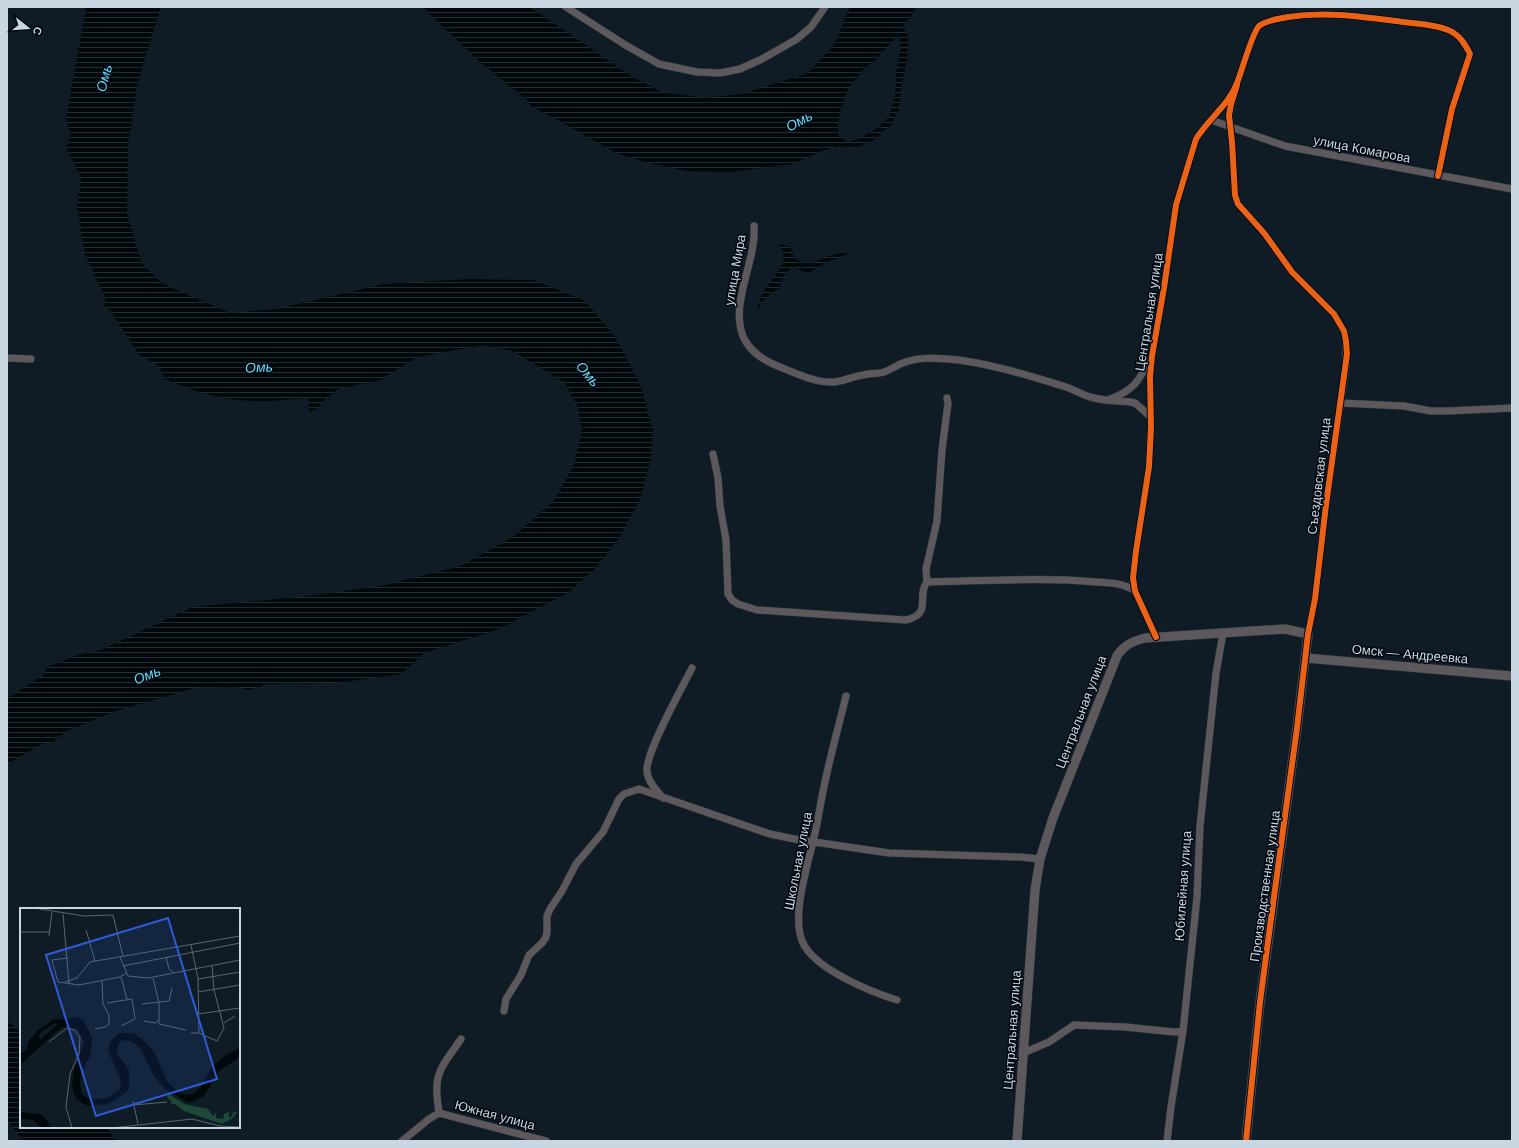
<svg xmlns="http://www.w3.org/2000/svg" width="1519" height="1148" viewBox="0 0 1519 1148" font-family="Helvetica,sans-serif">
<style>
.water{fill:url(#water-rules);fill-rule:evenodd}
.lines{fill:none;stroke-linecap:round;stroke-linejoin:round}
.minor-casing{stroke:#2b353e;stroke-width:8}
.tertiary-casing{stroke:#2b353e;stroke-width:10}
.minor{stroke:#5c585b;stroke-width:7}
.tertiary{stroke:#5c585b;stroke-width:9}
.cycleway-casing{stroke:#01070e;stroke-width:8}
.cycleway{stroke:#ea6118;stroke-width:6}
.labels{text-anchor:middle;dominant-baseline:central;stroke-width:3;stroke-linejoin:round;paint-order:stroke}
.street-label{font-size:13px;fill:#c9d7e3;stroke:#01070e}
.water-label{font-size:14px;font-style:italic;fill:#64daf9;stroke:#01070e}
.inset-road{fill:none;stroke:#596771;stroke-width:1}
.view{fill:#2e5cd9;fill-opacity:0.15;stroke:#2e5cd9;stroke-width:2}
.inset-edge{fill:none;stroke:#c9d7e3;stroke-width:2}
</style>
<defs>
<pattern id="water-rules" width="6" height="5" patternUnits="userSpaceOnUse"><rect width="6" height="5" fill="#01080c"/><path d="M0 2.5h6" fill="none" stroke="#252b2f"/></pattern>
</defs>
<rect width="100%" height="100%" fill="#0f1c25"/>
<!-- water -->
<path class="water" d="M 86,7 L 161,7 L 137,85 L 128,147 L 127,213 L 142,263 L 161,283 L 230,313 L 277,309 L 384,284 L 469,279 L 534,280 L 585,301 L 616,338 L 640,384 L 653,430 L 651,458 L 640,500 L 619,538 L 594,570 L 569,592 L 499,629 L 424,653 L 401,674 L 337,683 L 267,684 L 249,690 L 237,687 L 194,688 L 113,712 L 67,731 L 53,742 L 44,743 L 7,764 L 7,699 L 43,675 L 49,666 L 78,655 L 101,650 L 193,607 L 310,596 L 381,586 L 461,566 L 514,536 L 554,501 L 573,467 L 582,432 L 578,407 L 564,382 L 513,351 L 483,345 L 418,357 L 380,380 L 338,389 L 321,403 L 318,408 L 309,412 L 309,398 C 296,399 284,400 272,401 C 235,403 198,394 165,379 L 159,366 L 139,355 L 110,310 L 103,307 L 106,298 L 85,255 L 77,209 L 81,178 L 66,147 L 71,135 L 66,119 Z
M 423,7 L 530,7 L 631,76 L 661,92 L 705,98 L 742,94 L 808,73 L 834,45 L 850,7 L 917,7 L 903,26 L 908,37 L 907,60 L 901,88 L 899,109 L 892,124 L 874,140 L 855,148 L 839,146 L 822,151 L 792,164 L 730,172 L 686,171 L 645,162 L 616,153 L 551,116 L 532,107 L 526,99 L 481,63 ZM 899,35 L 901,47 L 896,73 L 895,96 L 889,117 L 877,128 L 859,139 L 848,142 L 838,135 C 837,112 845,89 861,72 C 868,65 876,60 882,53 C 888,47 892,40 899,35 Z
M 781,244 L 791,248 C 792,254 794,258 799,261 C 811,268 820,257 832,255 C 839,253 846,253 854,252 L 825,263 L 811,272 L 805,272 L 793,267 C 786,270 781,280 780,288 C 769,293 762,300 758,311 C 755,287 795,269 780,246 Z
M 7,1019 L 21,1033 L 21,1127 L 107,1127 L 116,1141 L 24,1141 L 7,1121 Z"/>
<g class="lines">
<!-- minor casing -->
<g class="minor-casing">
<path id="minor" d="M 566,7 L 627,46 L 659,64 L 697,72 L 720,73 L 740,69 L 762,59 L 797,39 L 811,27 L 825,7
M 1234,94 L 1229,115 L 1232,142 L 1235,195 L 1238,204 L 1264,233 L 1292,272 L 1334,314 L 1344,331 L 1346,341 L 1346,366 L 1326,505 L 1315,599 L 1308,634
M 1211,120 L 1285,146 L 1512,189
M 754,226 C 757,262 726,309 746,342 C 755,356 769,363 785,369 C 800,375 817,383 834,382 C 844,381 854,376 863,375 C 870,373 878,374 884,372 C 891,370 897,365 903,363 C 917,357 934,358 948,359 C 986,362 1030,376 1066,387 C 1075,390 1084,396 1094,398 C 1106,401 1118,401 1130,402 L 1135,403 L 1151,417
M 7,358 L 31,359
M 1110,399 C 1135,390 1139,380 1151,358
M 1340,403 L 1404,406 L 1431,411 L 1448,411 L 1512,408
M 713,454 L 718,478 L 720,506 L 726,540 L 728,594 L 732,600 L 738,604 L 757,610 L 906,620 C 933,614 916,596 927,582 C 984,581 1040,577 1097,582 C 1110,583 1124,583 1135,591
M 927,582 L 926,569 L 937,521 L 942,450 L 948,403 L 947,398
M 1156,637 L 1135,591 L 1133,578 L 1136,551 L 1149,467 L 1151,427 L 1150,377 L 1152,356 L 1164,288 L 1176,205 L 1196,139 C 1208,119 1229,105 1237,83 C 1242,71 1252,33 1259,26 C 1267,20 1278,19 1288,17 C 1327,11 1364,17 1403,22 C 1418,24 1434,24 1448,30 C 1459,34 1465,44 1470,54 L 1452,109 L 1438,176
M 846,696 C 839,725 831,753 825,782 C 821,799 819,816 815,833 C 809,862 790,916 803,943 C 815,969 871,992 897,1000
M 663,798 C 657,791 648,782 647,772 C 644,755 683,686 692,668
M 504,1011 L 506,999 L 521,975 L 529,955 L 542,943 L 546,937 L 547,932 L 547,916 L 550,909 L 562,891 L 576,864 L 603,832 L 619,799 L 624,794 L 639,789 L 770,834 L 794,839 L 889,853 L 1020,857 L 1040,859
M 1023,1053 L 1049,1042 L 1074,1025 L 1125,1027 L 1174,1032 L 1183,1031
M 439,1113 L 546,1141
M 439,1113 C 438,1104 436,1094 437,1085 C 438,1067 452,1053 461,1039
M 402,1141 L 429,1119 L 439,1113
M 1167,1141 L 1171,1107 L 1183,1031 L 1197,897 L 1200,826 L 1216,673 L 1223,633"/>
</g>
<!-- tertiary casing -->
<g class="tertiary-casing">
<path id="tertiary" d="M 1306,658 L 1512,676
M 1017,1141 L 1035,890 L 1040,859 L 1053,818 L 1117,656 C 1124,645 1133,641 1145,638 L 1285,629 L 1308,634 L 1297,728 L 1260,1002 L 1246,1141"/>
</g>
<!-- minor -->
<use href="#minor" class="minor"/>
<!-- tertiary -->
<use href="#tertiary" class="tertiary"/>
<!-- cycleway casing -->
<g class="cycleway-casing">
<path id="cycleway" d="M 1237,85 L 1231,104 L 1229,115 L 1232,142 L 1235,195 L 1238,204 L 1264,233 L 1292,272 L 1334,314 L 1344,331 L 1346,341 L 1347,354 L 1326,505 L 1315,599 L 1308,634 L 1297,728 L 1273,904 L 1260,1002 L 1246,1141
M 1156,637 L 1135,591 L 1133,578 L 1136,551 L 1149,467 L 1151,427 L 1150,377 L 1152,356 L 1164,288 L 1176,205 L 1196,139 C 1208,119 1229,105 1237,83 C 1242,71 1252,33 1259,26 C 1267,20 1278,19 1288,17 C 1327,11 1364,17 1403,22 C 1418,24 1434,24 1448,30 C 1459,34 1465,44 1470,54 L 1452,109 L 1438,176"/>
</g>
<!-- cycleway -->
<use href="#cycleway" class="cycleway"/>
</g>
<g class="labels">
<!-- street labels -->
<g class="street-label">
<text transform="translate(1362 149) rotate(11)">улица Комарова</text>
<text transform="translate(735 270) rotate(-80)">улица Мира</text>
<text transform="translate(1149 312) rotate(-81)">Центральная улица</text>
<text transform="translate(1319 476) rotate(-83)">Съездовская улица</text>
<text transform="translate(1410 654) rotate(5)">Омск — Андреевка</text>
<text transform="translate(1081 712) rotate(-69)">Центральная улица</text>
<text transform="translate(798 861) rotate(-79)">Школьная улица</text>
<text transform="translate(1183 886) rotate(-86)">Юбилейная улица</text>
<text transform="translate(1265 886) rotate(-82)">Производственная улица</text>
<text transform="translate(1012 1030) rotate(-86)">Центральная улица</text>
<text transform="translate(495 1115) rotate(15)">Южная улица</text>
</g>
<!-- water labels -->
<g class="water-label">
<text transform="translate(104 78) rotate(-75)">Омь</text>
<text transform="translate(799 121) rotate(-29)">Омь</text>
<text transform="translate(259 367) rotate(-3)">Омь</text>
<text transform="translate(588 374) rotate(50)">Омь</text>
<text transform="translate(147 675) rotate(-22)">Омь</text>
</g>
</g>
<!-- overview -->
<g transform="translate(20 908)">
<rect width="220" height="220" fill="#0f1c25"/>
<path d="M 149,186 L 164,196 L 188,201 L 193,208 L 196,205 L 196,210 L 203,211 L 204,206 L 209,204 L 209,210 L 212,208 L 214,201 L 214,204 L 217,204 L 213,210 L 202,216 L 164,203 L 155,196 L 151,196 L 152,194 L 147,189 Z" fill="#1d4a37"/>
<path d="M 58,109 L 64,113 L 72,130 L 70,148 L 61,165 L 60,176 L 62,186 L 69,191 L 87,190 L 100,182 L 101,173 L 88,142 L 91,132 L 100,125 L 113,125 L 122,131 L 134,144 L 147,173 L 158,184 L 165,187 L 173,186 L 181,179 L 191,160 L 204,148 L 220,140 L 220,149 L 199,163 L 184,188 L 169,195 L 145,181 L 134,168 L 121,141 L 111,133 L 103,132 L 98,136 L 97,145 L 109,162 L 109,182 L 89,196 L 68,198 L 57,192 L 52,180 L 54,161 L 64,135 L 57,120 L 42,119 L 0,157 L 0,146 L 7,141 L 8,134 L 17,123 L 33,112 ZM 35,115 L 38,116 L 20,132 L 19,126 ZM 0,204 L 20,206 L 27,212 L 31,220 L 22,220 L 13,212 L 0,211 Z" fill="#01080c" fill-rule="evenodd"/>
<path class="inset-road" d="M 14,0 L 64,8 L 93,7 L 103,48M 43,6 L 49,75M 66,22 L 75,53M 0,24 L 30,24M 29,28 L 32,4M 171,37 L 178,71 L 179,125M 100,49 L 108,68 L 128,70 L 220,52M 146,49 L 149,61 L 154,65M 48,50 L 32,52 L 38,74 L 59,77 L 100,69 L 106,65M 103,58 L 220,35M 101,69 L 107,91M 133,70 L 139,95 L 139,116 L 166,122M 178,71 L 220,64M 45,74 L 57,70 L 70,54 L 220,28M 178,84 L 220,77M 87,95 L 112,91 L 115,111 L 101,118M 122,96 L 149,93 L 152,80M 178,106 L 220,100M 124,113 L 136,115 L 138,112M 204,115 L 215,108M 75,121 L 85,119 L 89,116 L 89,107 L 83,96 L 82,73M 171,125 L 179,125 L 197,133 L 204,120 L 194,82 L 192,57M 29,134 L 47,120 L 54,122 L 60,129 L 59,146 L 50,166 L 46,199 L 52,220M 113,193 L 118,216M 114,197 L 147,194M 92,220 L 172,211 L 200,218 L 220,219"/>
<path class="view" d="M 148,10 L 197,171 L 76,208 L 26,47 Z"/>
<rect width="220" height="220" class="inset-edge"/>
</g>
<!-- border -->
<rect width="1519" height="1148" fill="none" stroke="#c9d7e3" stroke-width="16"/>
<!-- north arrow -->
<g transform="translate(28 28) rotate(107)" stroke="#01070e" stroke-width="3" paint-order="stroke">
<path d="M0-3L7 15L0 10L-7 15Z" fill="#c9d7e3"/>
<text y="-6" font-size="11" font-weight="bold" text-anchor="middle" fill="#c9d7e3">С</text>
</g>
</svg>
